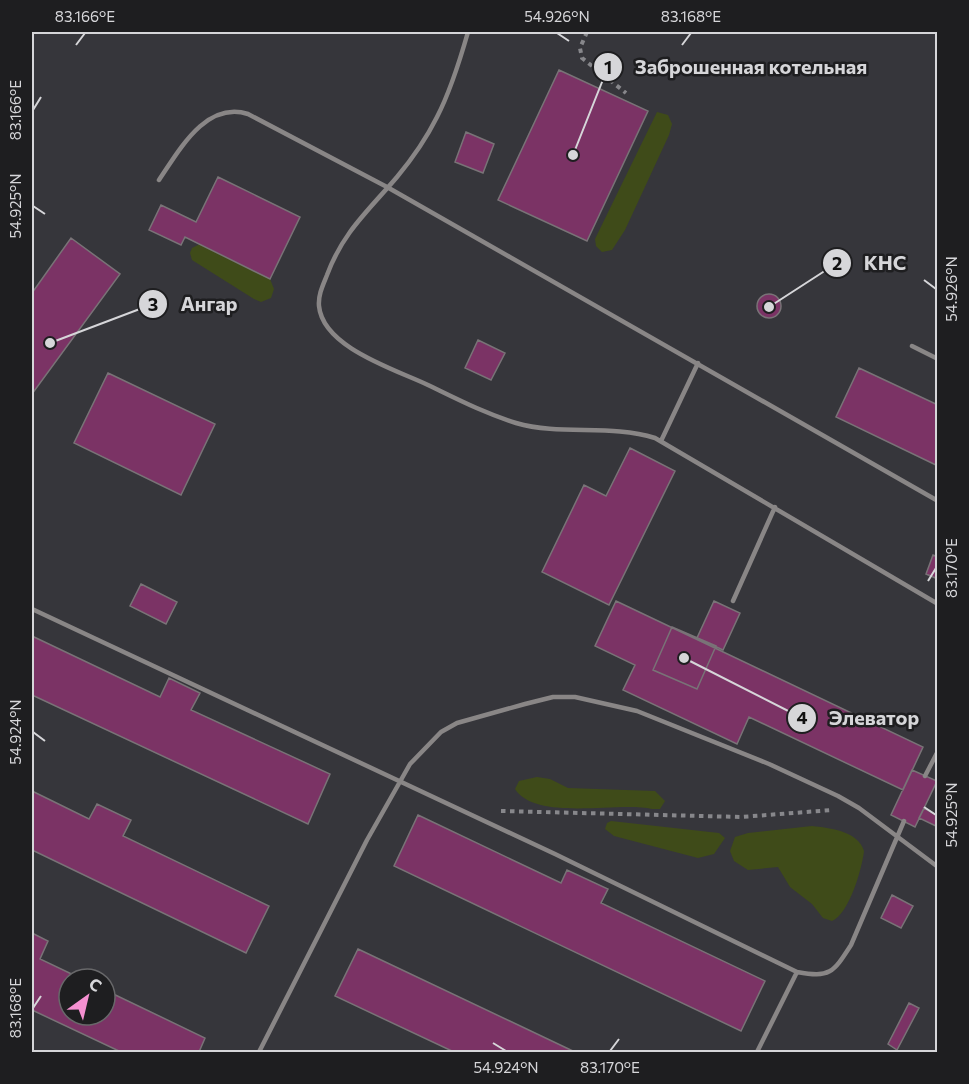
<svg xmlns="http://www.w3.org/2000/svg" width="969" height="1084" viewBox="0 0 969 1084" font-family="Commissioner,sans-serif">
<style>
.green{fill:#3f4b19}
.building{fill:#7b3365;stroke:#797377;stroke-width:1.5}
.lines{fill:none;stroke-linecap:round;stroke-linejoin:round}
.path{stroke:#87878b;stroke-width:4;stroke-dasharray:4.5 4.5;stroke-linecap:butt}
.lane{stroke:#898686;stroke-width:4.5}
.ticks{fill:none;stroke:#d6d6d9;stroke-width:2}
.leader{fill:none;stroke:#d6d6d9;stroke-width:2}
.callout-dot{fill:#d6d6d9;stroke:#1e1e20;stroke-width:2}
.mark-label{font-size:18px;text-anchor:middle;font-weight:bold;fill:#111}
.callout-label{font-size:20px;text-anchor:middle;font-weight:bold;fill:#d6d6d9;stroke:#1e1e20;stroke-width:5;stroke-linejoin:round;paint-order:stroke}
.neatline{fill:none;stroke:#d6d6d9;stroke-width:2}
.ticks-label{font-size:15px;text-anchor:middle;fill:#d6d6d9}
</style>
<rect width="100%" height="100%" fill="#36363b"/>
<!-- green -->
<path class="green" d="M 657,112 L 668,115 L 672,124 L 669,135 L 625,230 L 612,250 L 602,252 L 596,246 L 595,239 Z
M 200,244 L 270,279 L 274,289 L 271,298 L 261,302 L 254,299 L 192,260 L 190,253 L 192,248 Z
M 537,777 L 550,779 L 568,788 L 655,791 L 665,801 L 660,809 L 652,809 C 619,801 536,822 515,789 L 519,781 Z
M 611,821 L 719,833 L 725,838 L 714,854 L 698,858 L 614,836 L 605,829 L 607,823 Z
M 812,826 C 830,828 858,831 864,851 C 862,869 849,914 832,921 L 823,918 L 812,904 L 790,887 L 778,867 L 748,870 L 734,861 L 730,851 L 735,837 L 748,833 Z"/>
<!-- building -->
<path class="building" d="M 559,70 L 648,111 L 587,241 L 498,200 Z
M 466,132 L 494,144 L 483,173 L 455,162 Z
M 218,177 L 300,217 L 270,279 L 185,237 L 181,245 L 149,230 L 161,205 L 196,222 Z
M 71,238 L 120,274 L 32,394 L 32,293 Z
M757 306a12 12 0 1 1 24 0a12 12 0 1 1-24 0Z
M 478,340 L 505,353 L 491,380 L 465,368 Z
M 859,368 L 938,405 L 938,466 L 836,417 Z
M 108,373 L 215,424 L 181,495 L 74,443 Z
M 630,448 L 675,471 L 609,605 L 542,572 L 584,485 L 606,496 Z
M 933,555 L 938,557 L 938,579 L 926,574 Z
M 141,584 L 177,602 L 166,624 L 130,606 Z
M 616,601 L 923,747 L 903,790 L 749,717 L 737,744 L 623,690 L 635,665 L 595,646 Z
M 714,601 L 740,613 L 723,650 L 697,638 Z
M 672,627 L 716,646 L 697,689 L 653,670 Z
M 32,636 L 160,697 L 169,678 L 200,693 L 191,710 L 330,774 L 308,824 L 32,695 Z
M 912,770 L 937,781 L 915,827 L 891,815 Z
M 32,791 L 89,819 L 97,804 L 131,820 L 123,836 L 269,906 L 246,953 L 32,850 Z
M 924,808 L 938,816 L 938,827 L 919,818 Z
M 418,815 L 561,883 L 567,870 L 608,889 L 601,903 L 765,981 L 741,1031 L 394,866 Z
M 892,895 L 913,906 L 901,928 L 881,918 Z
M 32,933 L 48,941 L 40,959 L 82,979 L 69,979 L 69,1015 L 105,1015 L 105,990 L 205,1038 L 199,1052 L 121,1052 L 32,1010 Z
M 358,949 L 575,1052 L 454,1052 L 335,996 Z
M 909,1003 L 919,1008 L 897,1050 L 888,1044 Z"/>
<g class="lines">
<!-- path -->
<path class="path" d="M 587,32 L 580,48 L 582,58 L 626,93
M 501,811 L 741,817 L 832,810"/>
<!-- lane -->
<path class="lane" d="M 468,32 C 460,60 451,90 437,117 C 427,137 412,159 397,177 C 368,211 343,232 327,275 C 323,285 318,295 319,306 C 323,348 397,370 428,385 C 457,399 484,413 516,423 C 561,436 610,424 655,438 L 938,604
M 159,180 C 180,149 206,101 248,114 L 387,187 L 938,501
M 912,346 L 938,359
M 661,441 L 698,363
M 733,601 L 775,507
M 32,609 L 555,854 L 797,972 C 830,978 833,973 851,945 L 904,821
M 925,776 L 938,751
M 259,1052 L 367,840 L 410,764 L 441,732 L 457,723 L 525,704 L 553,697 L 575,697 L 637,711 L 769,764 L 838,796 L 859,808 L 938,867
M 757,1052 L 797,972"/>
</g>
<!-- ticks -->
<path class="ticks" d="M 557,33 L 569,41M 76,45 L 85,33M 682,45 L 691,33M 33,110 L 41,97M 33,206 L 45,214M 924,280 L 936,289M 928,581 L 936,568M 33,732 L 45,741M 924,807 L 936,815M 33,1008 L 41,996M 493,1043 L 506,1051M 610,1051 L 619,1039"/>
<!-- callouts -->
<path class="leader" d="M573 155L608 67M769 307L837 263M50 343L153 304M684 658L802 718"/>
<g class="callout-dot">
<circle cx="573" cy="155" r="6"/>
<circle cx="769" cy="307" r="6"/>
<circle cx="50" cy="343" r="6"/>
<circle cx="684" cy="658" r="6"/>
<circle cx="608" cy="67" r="15"/>
<circle cx="837" cy="263" r="15"/>
<circle cx="153" cy="304" r="15"/>
<circle cx="802" cy="718" r="15"/>
</g>
<g class="mark-label">
<text x="608" y="74">1</text>
<text x="837" y="270">2</text>
<text x="153" y="311">3</text>
<text x="802" y="724">4</text>
</g>
<g class="callout-label">
<text x="751" y="74">Заброшенная котельная</text>
<text x="885" y="270">КНС</text>
<text x="209" y="311">Ангар</text>
<text x="874" y="725">Элеватор</text>
</g>
<!-- border -->
<rect width="969" height="1084" fill="none" stroke="#1e1e20" stroke-width="66"/>
<!-- north arrow -->
<g transform="translate(87 997) rotate(34)"><circle r="28" fill="#1e1e20" stroke="#68686a" stroke-width="1.5"/>
<path d="M0-4.5L10 22L0 15L-10 22Z" fill="#f590d1"/>
<text y="-9" font-size="16" font-weight="bold" text-anchor="middle" fill="#d6d6d9">С</text>
</g>
<rect x="33" y="33" width="903" height="1018" class="neatline"/>
<g class="ticks-label">
<text x="85" y="22">83.166°E</text>
<text x="557" y="22">54.926°N</text>
<text x="691" y="22">83.168°E</text>
<text transform="translate(16 110) rotate(-90)" y="5">83.166°E</text>
<text transform="translate(16 206) rotate(-90)" y="5">54.925°N</text>
<text transform="translate(952 289) rotate(-90)" y="5">54.926°N</text>
<text transform="translate(952 568) rotate(-90)" y="5">83.170°E</text>
<text transform="translate(16 732) rotate(-90)" y="5">54.924°N</text>
<text transform="translate(952 815) rotate(-90)" y="5">54.925°N</text>
<text transform="translate(16 1008) rotate(-90)" y="5">83.168°E</text>
<text x="506" y="1073">54.924°N</text>
<text x="610" y="1073">83.170°E</text>
</g>
</svg>
